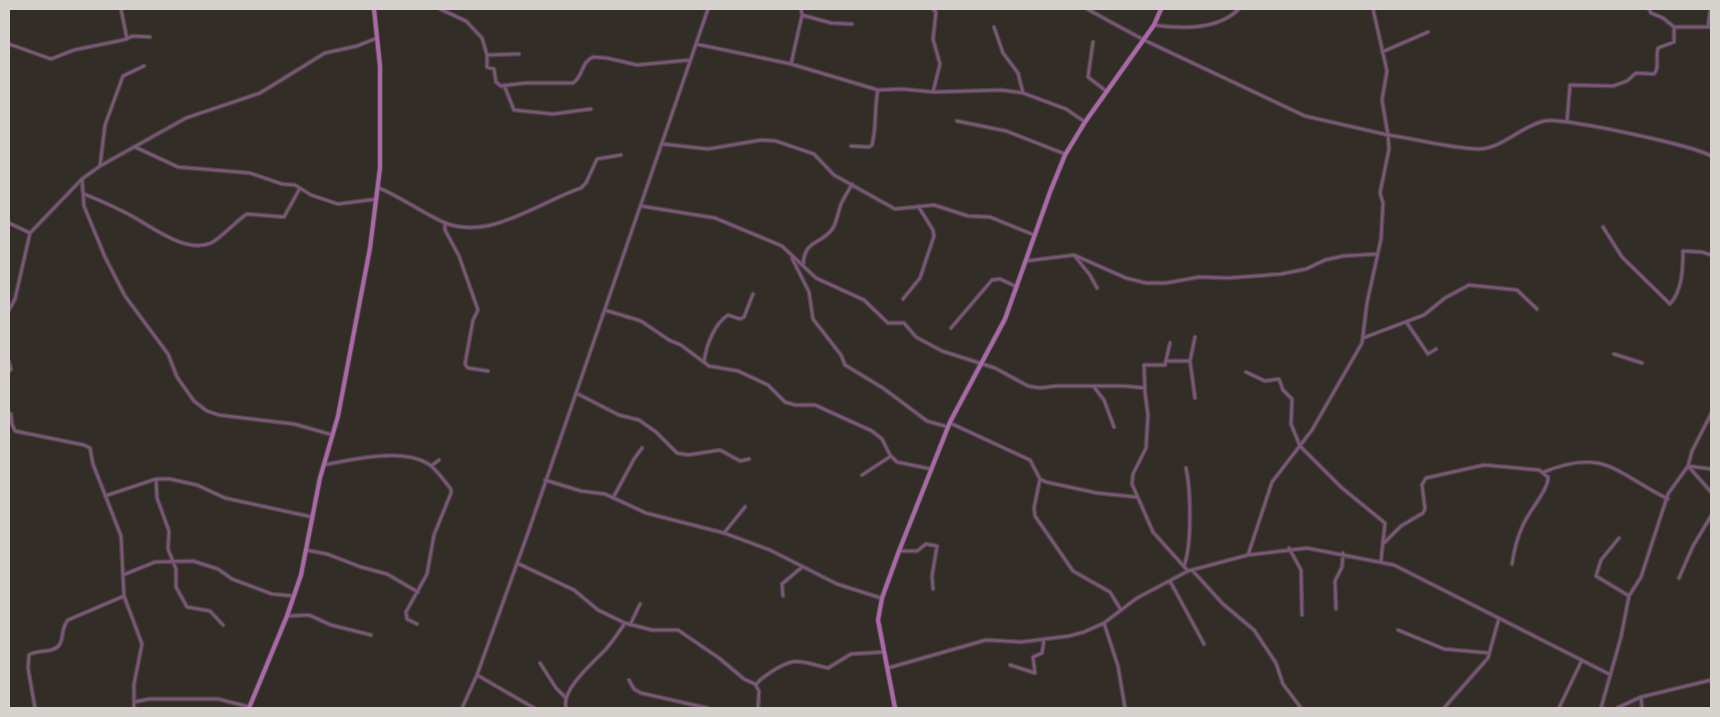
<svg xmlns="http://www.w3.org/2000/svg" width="1720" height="717" viewBox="0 0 1720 717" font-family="'Public Sans',sans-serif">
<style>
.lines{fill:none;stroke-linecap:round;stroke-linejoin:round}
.minor-casing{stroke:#4c4842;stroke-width:5}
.secondary-casing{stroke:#4c4842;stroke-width:6}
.minor{stroke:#7f547d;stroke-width:2.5}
.secondary{stroke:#ab67a9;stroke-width:4}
</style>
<rect width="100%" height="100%" fill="#322d27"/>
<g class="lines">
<!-- minor casing -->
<g class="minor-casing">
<path id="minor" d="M 121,9 L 127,39
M 440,9 L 466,21 L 482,38 L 487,55 L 519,54
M 801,9 L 802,15
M 933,9 L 936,12 L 933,39 L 940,64 L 933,92
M 1373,9 L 1387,71 L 1382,100 L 1388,135 C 1418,139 1447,148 1478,149 C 1502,149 1521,126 1544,121 C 1562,117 1696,146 1711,156
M 1154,25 C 1181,29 1218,30 1239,9
M 994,27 L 1003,53 L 1018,73 L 1023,93
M 1674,27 L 1711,27
M 1708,27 L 1710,12
M 1093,42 L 1088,77 L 1106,91
M 9,44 L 51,59 L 74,50 L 123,40 L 133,36 L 150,37
M 696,44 L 791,64 L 878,90 L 902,89 L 933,92 L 1001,90 L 1023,93 L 1066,109 L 1085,122
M 1382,52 L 1428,32
M 487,55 L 487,67 L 494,69 L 496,82 L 501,86 L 525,83 L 573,83 C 583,77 581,62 593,57 L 607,58 L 637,65 L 690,60
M 791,64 L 802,15 L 831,23 L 852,24
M 504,85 L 514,110 L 553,114 L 591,109
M 957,121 L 1006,131 L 1065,154
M 1567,121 L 1570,85 L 1613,86 L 1627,81 L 1636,73 L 1654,74 C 1660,68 1655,58 1658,48 L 1674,42 L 1674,27 L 1663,18 L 1651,13 L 1649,9
M 663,144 L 708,149 L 761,140 L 776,141 L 814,154 L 834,175 L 895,209 L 934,205 L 968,216 L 990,217 L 1034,235
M 851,146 L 869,147 L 872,145 C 877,126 874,108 878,90
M 135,147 L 178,167 L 250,173 L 282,184 L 295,185 L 311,195 L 338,204 L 377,199
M 100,166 L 105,125 L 123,76 L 144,66
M 82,179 L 84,206 L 105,257 L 125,296 L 168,354 L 177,377 L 194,401 L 207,411 L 219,415 L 294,424 L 333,435
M 379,188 C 401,197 421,212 443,222 C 489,242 539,202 581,188 L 586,183 L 597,159 L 621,155
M 84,194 C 99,200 115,207 130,215 C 151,226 185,254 211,243 C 220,239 237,220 247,214 L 284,217 L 300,188
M 641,206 L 715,218 L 782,246 L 816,278 L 864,300 L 888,323 L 904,323 L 916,337 L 942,351 L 995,368 L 1028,386 L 1040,388 L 1056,386 L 1124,386 L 1145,388
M 9,223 L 30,233
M 445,223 L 445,230 L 459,256 L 478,310 L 473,320 L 465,364 L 468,368 L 488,371
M 1603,227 L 1622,257 L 1670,304 C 1682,291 1683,269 1683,251 L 1702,252 L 1711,255
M 1074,255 L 1090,275 L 1097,288
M 792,258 L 809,292 L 813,319 L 841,355 L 845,365 L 883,388 L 927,421 L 948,427
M 1026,261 L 1074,255 L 1126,278 L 1146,283 L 1166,283 L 1199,277 L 1228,278 L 1281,274 L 1306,269 L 1325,260 L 1343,256 L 1378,254
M 803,266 C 804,238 821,246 833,228 C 838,219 838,210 842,202 C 845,196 849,190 852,184
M 903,299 L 920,278 L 934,236 L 933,230 L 918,206
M 9,310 L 15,299 L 30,233 L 82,179 L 100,166 L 186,118 L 260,93 L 325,53 L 357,46 L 377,38
M 605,310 L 641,321 L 669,340 L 681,345 L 709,366 L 738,371 L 768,385 L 785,402 L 795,405 L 815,405 L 872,431 L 882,439 L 890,455 L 897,462 L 931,469
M 1407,323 L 1428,354 L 1436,349
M 951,328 L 992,280 L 1000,279 L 1017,287
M 1195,337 L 1190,361 L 1195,398
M 1363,338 L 1424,315 L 1445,298 L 1469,285 L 1517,290 L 1537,309
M 1170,343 L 1165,365 L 1144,365 L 1145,393 L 1148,415 L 1146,448 L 1133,474 L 1132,484 L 1153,532 L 1188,571
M 1614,354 L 1642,363
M 1166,361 L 1190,361
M 9,362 L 11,369 L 9,371
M 704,362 C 706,346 714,324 728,315 L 740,319 L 744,317 L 753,294
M 1246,372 L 1265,381 L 1279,379 L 1283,390 L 1292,399 L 1291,424 L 1300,446 L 1342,488 L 1385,523 L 1381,561
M 1094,387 L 1104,400 L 1114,427
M 576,393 L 619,415 L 639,420 L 656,432 L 677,453 L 688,455 L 720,450 L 740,461 L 749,459
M 9,413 L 11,414 L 12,424 L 15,431 L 84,445 L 90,448 L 93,464 L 121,536 L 124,596 L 142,644 L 134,684 L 134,708
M 950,423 L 1030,460 L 1040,479 L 1046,482 L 1097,493 L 1136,497
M 324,465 C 353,459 400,448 427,463 C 436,468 444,481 451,489 L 451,493 L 434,535 L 427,574 L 406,612 L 407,619 L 417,624
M 431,466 L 439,460
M 1688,466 L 1711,492
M 1688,466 L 1711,469
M 1544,472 C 1605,447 1617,474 1668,499
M 862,475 L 891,456
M 156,479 L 157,498 L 169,531 L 168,549 L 176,569 L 176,587 L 187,607 L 210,611 L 223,625
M 1040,479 L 1034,508 L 1035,516 L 1073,571 L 1110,592 L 1121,610
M 545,480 L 581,491 L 605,494 L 646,513 L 724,533 L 770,550 L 837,584 L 881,598
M 105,496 L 156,479 L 170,479 L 197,485 L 225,498 L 312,517
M 613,498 L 634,459 L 642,448
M 724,533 L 745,507
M 1619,538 L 1601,560 L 1596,576 L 1629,596
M 1384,543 L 1401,526 L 1423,513 L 1425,509 L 1422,485 L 1426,478 L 1484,465 L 1539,470 L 1548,477 C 1549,489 1529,511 1523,525 C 1517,538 1514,550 1512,564
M 1289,548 L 1301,570 L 1302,615
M 306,550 L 327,554 L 361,567 L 387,574 L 418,592
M 899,551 L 917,551 L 926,544 L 937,546 L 932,576 L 933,589
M 1248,555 L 1307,548 L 1394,565 L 1609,674
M 517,563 L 574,590 L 598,610 L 625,623 L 652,630 L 678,630 L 719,658 L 744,679 L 755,684 L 759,691 L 758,708
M 1184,566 C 1192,545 1191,491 1186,468
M 1192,570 L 1223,604 L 1254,630 L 1276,663 L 1283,684 L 1301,708
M 123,575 L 155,562 L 193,561 L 218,569 L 232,579 L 272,594 L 294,596
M 1679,578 L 1693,546 L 1711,516
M 1170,581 L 1204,644
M 783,596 L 782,584 L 802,567
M 1336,609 L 1335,581 L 1342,567 L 1343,553
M 287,616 L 309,615 L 331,625 L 371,635
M 1104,623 L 1118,666 L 1125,708
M 630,625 L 640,604
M 1398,630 L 1444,649 L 1489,653
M 540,663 L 556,688 L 566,698
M 1010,665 L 1035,673 L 1033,657 L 1042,653 L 1044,640
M 888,668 L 986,640 L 1021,642 L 1069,636 L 1084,632 L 1104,623 L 1137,598 L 1188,571 L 1248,555 L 1272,482 L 1312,430 L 1362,343 L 1367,303 L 1381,239 L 1383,203 L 1380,193 L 1389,149 L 1388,135 L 1305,116 L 1144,40 L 1087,9
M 477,675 L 534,708
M 629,680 L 634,689 L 641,693 L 707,708
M 756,685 C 759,679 766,676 771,672 C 797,655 801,662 828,668 L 851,654 L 884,652
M 1641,697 L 1642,708
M 134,702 L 149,699 L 218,699 L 250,707
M 35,708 L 28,668 L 29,655 C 37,649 54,654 60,644 C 64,636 61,628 68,620 L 124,596
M 462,708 L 477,675 L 529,530 L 708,9
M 566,708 C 561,689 594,662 606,649 C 613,641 619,632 625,623
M 1444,708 L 1488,658 L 1499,618
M 1559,708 L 1582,660
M 1601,708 L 1621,637 L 1629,596 L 1641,577 L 1668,494 L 1688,466 L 1692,451 L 1711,414
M 1617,708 L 1641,697 L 1711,680"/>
</g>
<!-- secondary casing -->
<g class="secondary-casing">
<path id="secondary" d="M 249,708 L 287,616 L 301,575 L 320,478 L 338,416 L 370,248 L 380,168 L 380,66 L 374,9
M 895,708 L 878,620 L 882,598 L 899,551 L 950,422 L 1005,319 L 1050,192 L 1065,155 L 1085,122 L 1154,25 L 1161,9"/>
</g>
<!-- minor -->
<use href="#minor" class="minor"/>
<!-- secondary -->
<use href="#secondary" class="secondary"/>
</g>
<!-- border -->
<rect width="1720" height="717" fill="none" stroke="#d6d3ce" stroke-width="20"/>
</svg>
